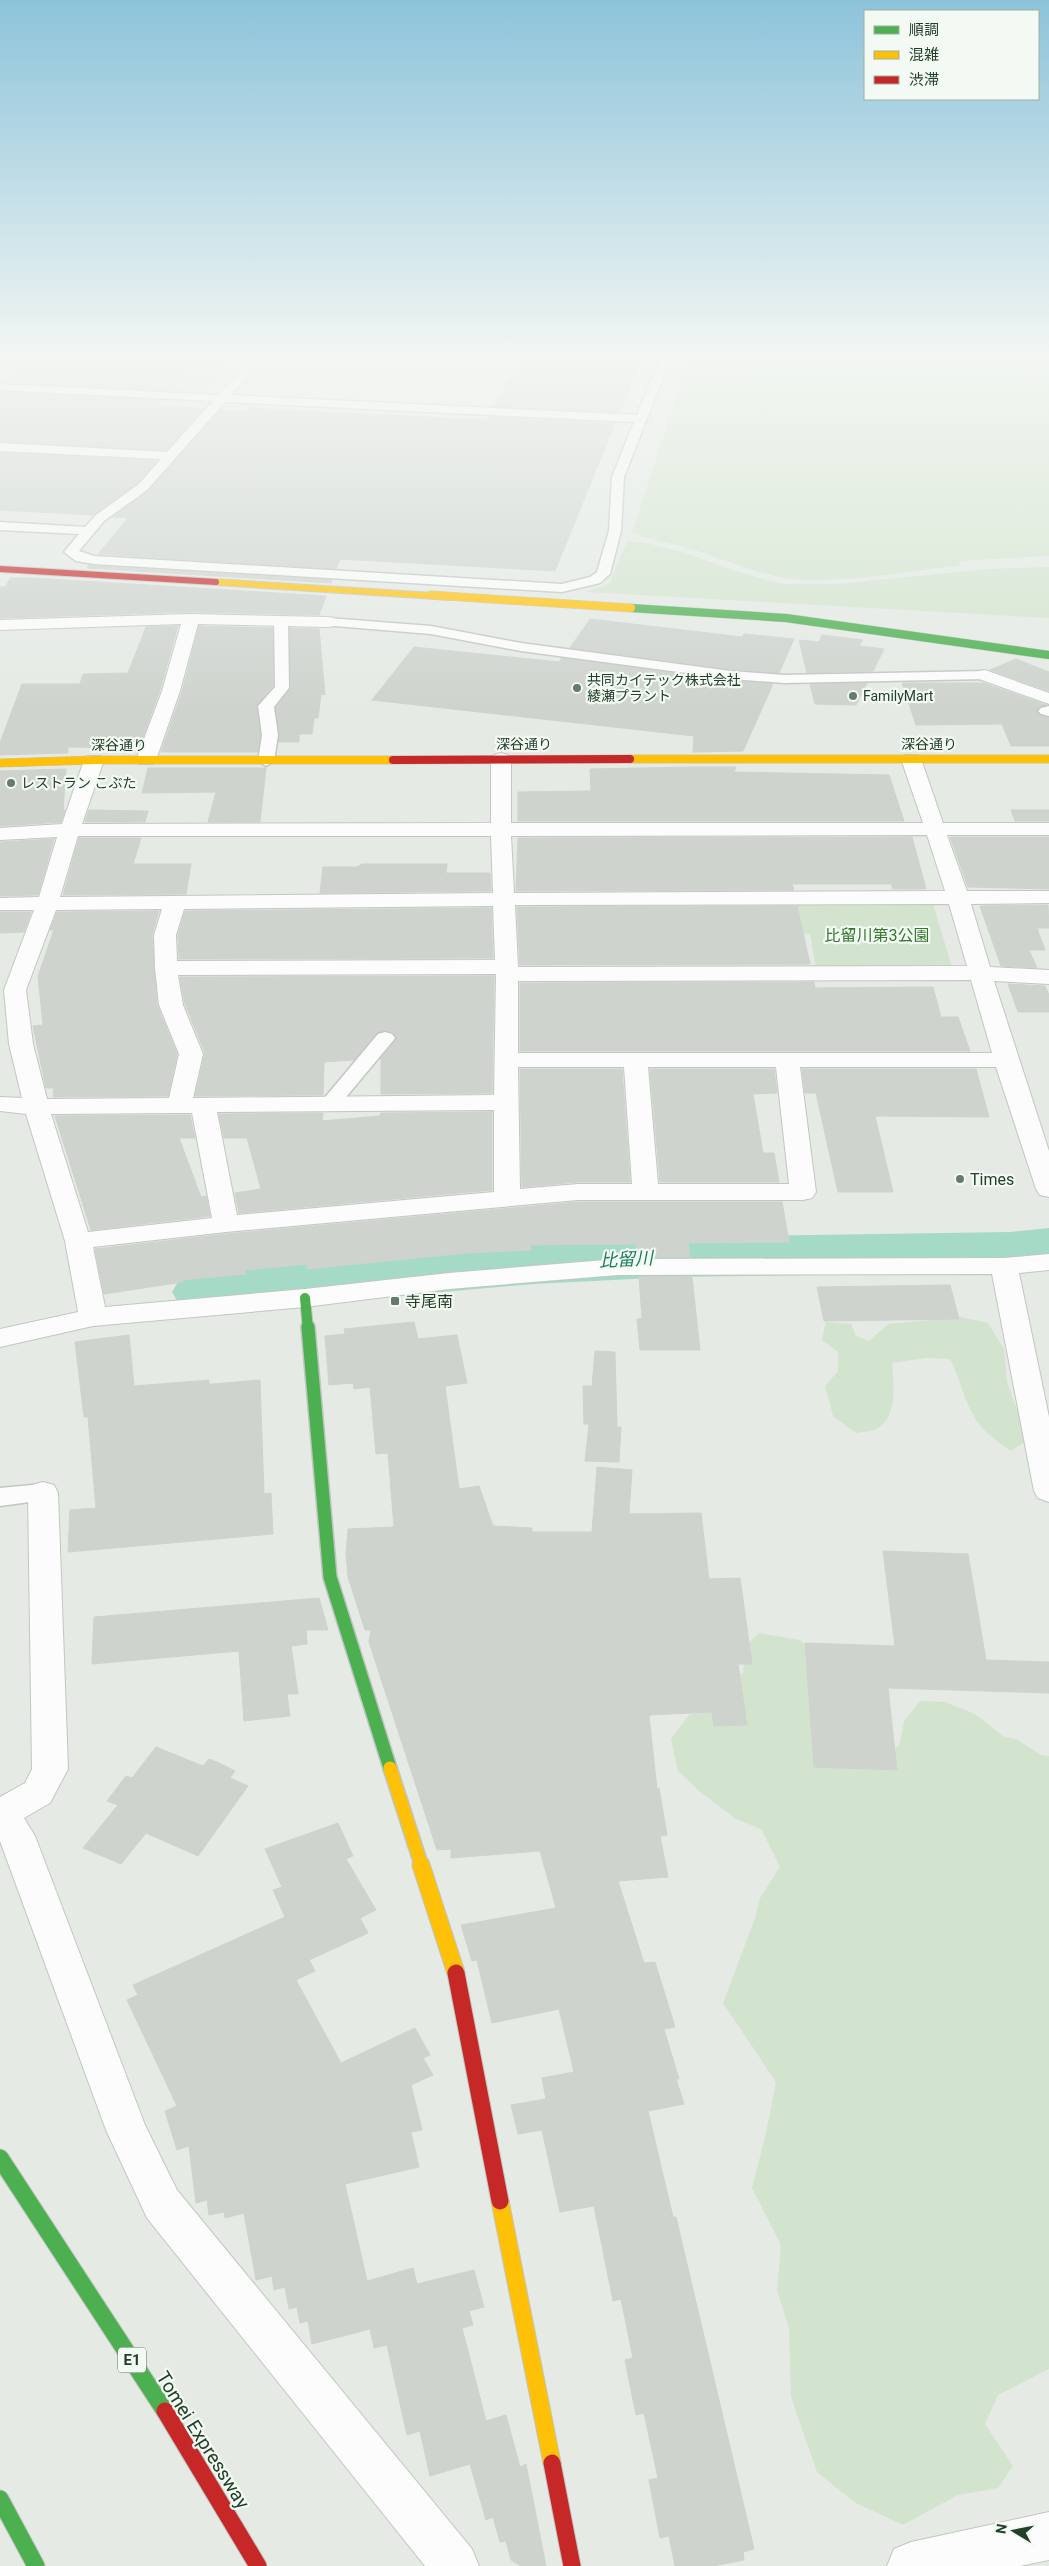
<svg xmlns="http://www.w3.org/2000/svg" width="1049" height="2566" viewBox="0 0 1049 2566" font-family="Roboto,'Noto Sans JP',sans-serif">
<style>
.green{fill:#d3e4ce}
.lines{fill:none;stroke-linecap:round;stroke-linejoin:round}
.river{fill:#a5dac6;fill-rule:evenodd}
.building{fill:#ced3ce;stroke:#ced3ce}
.lane-casing{stroke:#c2c7c2;stroke-width:3}
.street-casing{stroke:#c2c7c2;stroke-width:2}
.fast-far3-casing{stroke:#bec6c0;stroke-width:9}
.fast-far2-casing{stroke:#bec6c0;stroke-width:12}
.fast-far1-casing{stroke:#bec6c0;stroke-width:16}
.fast-casing{stroke:#bec6c0;stroke-width:19}
.slow-far3-casing{stroke:#bec6c0;stroke-width:8}
.slow-far2-casing{stroke:#bec6c0;stroke-width:9}
.slow-far1-casing{stroke:#bec6c0;stroke-width:16}
.slow-casing{stroke:#bec6c0;stroke-width:19}
.jam-far2-casing{stroke:#bec6c0;stroke-width:8}
.jam-far1-casing{stroke:#bec6c0;stroke-width:9}
.jam-casing{stroke:#bec6c0;stroke-width:19}
.lane{fill:#fbfcfb;fill-rule:evenodd}
.street{fill:#fbfcfb;fill-rule:evenodd}
.fast-far3{stroke:#4caf50;stroke-width:8}
.fast-far2{stroke:#4caf50;stroke-width:10}
.fast-far1{stroke:#4caf50;stroke-width:13}
.fast{stroke:#4caf50;stroke-width:17}
.slow-far3{stroke:#ffc107;stroke-width:6}
.slow-far2{stroke:#ffc107;stroke-width:8}
.slow-far1{stroke:#ffc107;stroke-width:13}
.slow{stroke:#ffc107;stroke-width:17}
.jam-far2{stroke:#c62828;stroke-width:6}
.jam-far1{stroke:#c62828;stroke-width:8}
.jam{stroke:#c62828;stroke-width:17}
.poi-dot{fill:#667b6a;stroke:#f3f9f3;stroke-width:2}
.labels{text-anchor:middle;dominant-baseline:central;stroke-width:4.5;stroke-linejoin:round;paint-order:stroke}
.far-poi-label{font-size:14px;fill:#223f28;stroke:#f3f9f3;text-anchor:start}
.far-street-label{font-size:14px;fill:#223f28;stroke:#f3f9f3}
.shield{fill:#f3f9f3;stroke:#617765;stroke-width:1}
.shield-label{font-size:15px;font-weight:bold;fill:#223f28}
.park-label{font-size:16px;fill:#35772b;stroke:#f3f9f3}
.poi-label{font-size:16px;fill:#223f28;stroke:#f3f9f3;text-anchor:start}
.water-label{font-size:18px;font-style:italic;fill:#1a7d5a;stroke:#f3f9f3}
.near-street-label{font-size:19px;fill:#223f28;stroke:#f3f9f3}
</style>
<rect width="100%" height="100%" fill="#e5eae5"/>
<!-- green -->
<path class="green" d="M 7,352 L 241,352 L 204,391 L 188,394 L 153,392 L 144,388 L 179,388 L 182,384 L 124,381 L 127,387 L 120,390 L 0,385 L 0,357 Z
M 691,352 L 796,352 L 1049,364 L 1049,556 L 959,561 L 961,566 C 911,570 861,581 810,580 C 770,580 735,563 697,551 C 676,544 653,541 632,533 Z
M 627,541 L 646,543 L 686,553 L 735,571 L 782,584 L 836,584 L 988,569 L 1049,567 L 1049,618 L 586,592 L 610,583 Z
M 771,904 L 933,904 L 952,967 L 816,967 L 810,934 L 777,933 Z
M 961,1317 L 988,1323 L 1004,1349 L 1007,1382 L 1028,1440 L 1011,1451 C 1003,1445 993,1439 986,1432 C 966,1413 962,1382 950,1359 L 926,1358 L 892,1363 C 894,1383 898,1418 876,1429 C 871,1432 862,1432 856,1433 L 833,1416 L 825,1386 L 838,1371 L 838,1352 L 822,1340 L 826,1322 L 851,1324 L 856,1336 L 869,1341 L 888,1324 Z
M 759,1633 L 800,1640 L 812,1652 L 887,1761 L 900,1743 L 904,1721 L 920,1701 L 945,1702 L 975,1714 L 1004,1737 L 1016,1739 L 1041,1755 L 1049,1756 L 1049,2369 L 998,2395 L 985,2424 L 1013,2466 L 998,2488 L 958,2495 L 903,2525 L 854,2502 L 817,2472 L 791,2397 L 789,2328 L 777,2290 L 781,2245 L 752,2188 L 766,2133 L 776,2082 L 723,2003 L 755,1918 L 760,1898 L 780,1867 L 761,1829 L 736,1819 L 699,1791 L 678,1771 L 671,1739 L 689,1715 L 711,1709 L 720,1690 L 743,1672 L 747,1644 Z"/>
<g class="lines">
<!-- river -->
<path class="river" d="M 1049,1228 L 1049,1268 L 1010,1272 L 672,1277 L 534,1284 L 205,1313 L 181,1307 L 172,1292 L 181,1277 L 205,1271 L 534,1244 L 672,1237 L 1010,1232 Z"/>
</g>
<!-- building -->
<path class="building" d="M 41,352 L 208,352 L 171,391 L 4,382 Z
M 525,352 L 571,352 L 643,355 L 620,412 L 494,406 Z
M 0,392 L 162,400 L 158,405 L 203,409 L 166,450 L 0,441 Z
M 249,408 L 486,420 L 488,417 L 615,423 L 555,571 L 340,559 L 336,569 L 98,554 L 128,518 L 113,517 L 148,491 L 220,410 L 246,412 Z
M 0,453 L 157,461 L 138,483 L 93,515 L 0,510 Z
M 89,565 L 94,566 L 332,580 L 331,583 L 87,568 Z
M 10,578 L 33,578 L 326,596 L 319,615 L 191,612 L 0,618 L 0,587 L 6,587 Z
M 590,619 L 742,637 L 744,634 L 794,639 L 779,673 L 731,669 L 570,648 Z
M 178,626 L 160,690 L 139,748 L 68,747 L 68,753 L 0,755 L 0,743 L 22,684 L 80,684 L 83,674 L 128,673 L 146,627 Z
M 199,626 L 272,628 L 273,686 L 256,706 L 260,735 L 258,752 L 161,752 L 182,692 Z
M 290,628 L 319,629 L 325,695 L 321,694 L 318,718 L 314,718 L 312,734 L 299,734 L 299,742 L 279,742 L 276,708 L 291,688 Z
M 822,635 L 863,640 L 859,646 L 884,649 L 873,671 L 807,673 L 799,640 L 819,642 Z
M 414,647 L 559,662 L 562,658 L 731,681 L 773,684 L 743,751 L 693,752 L 694,736 L 372,700 Z
M 1016,659 L 1049,672 L 1049,691 L 990,670 Z
M 867,683 L 856,705 L 815,704 L 810,684 Z
M 902,683 L 984,683 L 1046,705 L 1036,711 L 1041,716 L 1049,718 L 1049,746 L 1011,746 L 1002,724 L 916,725 Z
M 692,767 L 736,767 L 734,772 L 889,775 L 904,821 L 518,821 L 518,792 L 591,791 L 590,769 Z
M 148,768 L 266,768 L 260,822 L 208,822 L 216,792 L 142,793 Z
M 66,769 L 63,810 L 65,810 L 61,822 L 0,826 L 0,771 Z
M 89,810 L 148,811 L 145,822 L 85,822 Z
M 1011,810 L 1049,810 L 1049,821 L 1015,821 Z
M 912,837 L 926,889 L 893,889 L 891,884 L 792,884 L 794,890 L 516,891 L 518,838 Z
M 950,837 L 1021,837 L 1032,863 L 1021,837 L 1049,837 L 1049,889 L 968,887 Z
M 79,838 L 141,838 L 133,864 L 191,864 L 186,894 L 63,895 Z
M 54,839 L 38,895 L 0,896 L 0,842 Z
M 362,864 L 447,864 L 446,873 L 490,873 L 491,891 L 320,893 L 323,867 L 357,867 Z
M 1048,905 L 1049,928 L 1037,928 L 1045,950 L 1029,950 L 1037,968 L 1001,966 L 980,906 Z
M 797,906 L 810,964 L 520,965 L 517,907 Z
M 491,908 L 493,958 L 179,959 L 178,935 L 185,911 Z
M 159,911 L 152,935 L 157,1005 L 177,1054 L 168,1096 L 53,1097 L 54,1088 L 46,1088 L 33,1026 L 43,1025 L 38,976 L 54,930 L 50,930 L 57,912 Z
M 0,912 L 31,912 L 24,932 L 0,933 Z
M 494,976 L 492,1093 L 381,1094 L 381,1058 L 397,1038 L 393,1032 L 384,1030 L 377,1033 L 354,1060 L 324,1062 L 323,1095 L 195,1096 L 205,1053 L 185,1004 L 180,977 Z
M 814,982 L 815,988 L 933,987 L 941,1017 L 958,1017 L 970,1051 L 520,1051 L 520,983 Z
M 1008,984 L 1045,986 L 1049,995 L 1049,1012 L 1018,1012 Z
M 520,1069 L 622,1069 L 630,1182 L 578,1182 L 522,1187 Z
M 650,1069 L 774,1069 L 777,1093 L 753,1094 L 763,1153 L 774,1153 L 779,1182 L 660,1182 Z
M 802,1069 L 976,1069 L 989,1117 L 875,1116 L 893,1192 L 838,1192 L 816,1093 L 805,1093 Z
M 492,1112 L 492,1190 L 239,1213 L 235,1193 L 261,1189 L 247,1138 L 224,1138 L 219,1114 L 323,1113 L 322,1121 L 380,1116 L 381,1113 Z
M 190,1115 L 195,1138 L 179,1138 L 201,1197 L 206,1196 L 210,1216 L 91,1230 L 55,1116 Z
M 578,1202 L 782,1202 L 789,1242 L 688,1243 L 690,1257 L 637,1257 L 636,1244 L 530,1245 L 531,1250 L 467,1253 L 307,1269 L 307,1264 L 245,1270 L 246,1274 L 183,1280 L 183,1282 L 104,1294 L 95,1249 L 226,1234 Z
M 639,1277 L 692,1277 L 700,1350 L 640,1350 L 637,1319 L 642,1319 Z
M 950,1285 L 959,1319 L 824,1321 L 817,1287 Z
M 414,1322 L 418,1339 L 457,1335 L 467,1383 L 445,1386 L 459,1489 L 479,1486 L 493,1526 L 532,1528 L 532,1532 L 592,1532 L 597,1467 L 632,1470 L 629,1514 L 701,1513 L 709,1579 L 740,1578 L 752,1664 L 738,1664 L 747,1725 L 714,1726 L 712,1712 L 649,1715 L 657,1789 L 659,1788 L 667,1835 L 660,1836 L 668,1877 L 618,1881 L 644,1963 L 655,1962 L 675,2027 L 664,2029 L 679,2079 L 676,2079 L 684,2104 L 648,2111 L 673,2217 L 676,2217 L 754,2549 L 743,2552 L 744,2560 L 713,2566 L 675,2566 L 669,2536 L 660,2538 L 649,2480 L 658,2478 L 644,2413 L 636,2415 L 625,2360 L 633,2358 L 621,2299 L 613,2301 L 594,2206 L 560,2212 L 542,2130 L 518,2134 L 511,2105 L 546,2099 L 542,2078 L 574,2072 L 559,2009 L 492,2023 L 477,1960 L 472,1961 L 461,1925 L 556,1908 L 540,1851 L 451,1858 L 451,1849 L 437,1850 L 369,1642 L 371,1630 L 365,1630 L 348,1577 L 346,1554 L 348,1529 L 394,1527 L 388,1453 L 376,1454 L 370,1387 L 354,1389 L 353,1383 L 329,1385 L 325,1336 L 345,1334 L 344,1329 Z
M 129,1335 L 134,1386 L 209,1380 L 209,1384 L 213,1384 L 260,1380 L 264,1494 L 271,1493 L 273,1534 L 68,1552 L 70,1510 L 96,1508 L 88,1417 L 84,1417 L 75,1342 Z
M 595,1351 L 615,1352 L 617,1427 L 621,1427 L 619,1462 L 585,1461 L 589,1424 L 584,1424 L 583,1386 L 592,1386 Z
M 883,1551 L 968,1554 L 986,1660 L 1049,1662 L 1049,1693 L 888,1688 L 897,1770 L 814,1767 L 805,1643 L 895,1646 Z
M 319,1598 L 328,1630 L 306,1630 L 307,1644 L 291,1646 L 298,1694 L 287,1694 L 290,1716 L 244,1721 L 239,1651 L 92,1664 L 94,1617 Z
M 156,1747 L 203,1766 L 209,1759 L 219,1763 L 235,1771 L 230,1778 L 248,1786 L 198,1856 L 146,1833 L 121,1864 L 83,1848 L 118,1805 L 107,1801 L 126,1776 L 132,1778 Z
M 338,1823 L 353,1856 L 346,1859 L 376,1910 L 360,1918 L 368,1933 L 309,1960 L 315,1971 L 296,1980 L 341,2063 L 415,2028 L 430,2055 L 423,2058 L 433,2075 L 411,2085 L 422,2130 L 411,2132 L 419,2167 L 345,2184 L 367,2281 L 413,2268 L 417,2284 L 474,2270 L 484,2307 L 469,2311 L 473,2325 L 462,2328 L 486,2421 L 506,2415 L 520,2467 L 526,2464 L 546,2566 L 521,2566 L 511,2560 L 506,2541 L 500,2542 L 493,2517 L 486,2520 L 470,2464 L 430,2476 L 420,2431 L 407,2435 L 387,2345 L 374,2348 L 370,2329 L 312,2344 L 308,2321 L 300,2323 L 297,2307 L 289,2309 L 285,2287 L 274,2290 L 272,2276 L 256,2280 L 244,2213 L 225,2218 L 224,2212 L 209,2215 L 207,2200 L 196,2203 L 189,2146 L 177,2150 L 165,2111 L 177,2106 L 127,2000 L 138,1995 L 133,1985 L 285,1917 L 273,1890 L 282,1887 L 265,1849 Z"/>
<g class="lines">
<!-- lane casing -->
<g class="lane-casing">
<path id="lane" d="M 258,352 L 268,352 L 231,395 L 637,415 L 663,352 L 673,352 L 624,477 L 621,531 L 610,574 L 600,583 L 562,592 L 94,564 L 76,561 L 64,552 L 79,534 L 0,530 L 0,522 L 85,527 L 96,515 L 139,484 L 161,459 L 0,451 L 0,443 L 167,452 L 213,401 L 0,390 L 0,384 L 219,395 ZM 225,402 L 634,422 L 612,477 L 609,531 L 597,572 L 590,577 L 562,584 L 94,556 L 79,551 L 104,521 L 147,490 Z
M 988,352 L 1049,352 L 1049,357 L 993,355 Z
M 281,617 L 288,621 L 289,688 L 274,707 L 278,735 L 274,761 L 266,766 L 258,761 L 262,735 L 258,706 L 275,687 L 274,621 Z
M 328,618 L 431,626 L 521,643 L 731,671 L 784,675 L 985,671 L 992,675 L 985,679 L 784,683 L 731,679 L 521,651 L 431,634 L 323,625 L 321,622 Z
M 1049,706 L 1049,716 L 1041,714 L 1038,711 L 1041,708 Z
M 385,1032 L 392,1034 L 395,1038 L 392,1042 L 336,1109 L 322,1109 L 319,1105 L 322,1101 L 378,1034 Z
M 43,1484 L 52,1487 L 56,1493 L 52,1499 L 0,1506 L 0,1488 Z"/>
</g>
<!-- street casing -->
<g class="street-casing">
<path id="street" d="M 191,614 L 328,617 L 334,618 L 337,622 L 334,626 L 328,627 L 198,624 L 180,691 L 156,760 L 153,764 L 139,764 L 136,760 L 162,691 L 181,624 L 0,630 L 0,620 Z
M 985,670 L 1049,693 L 1049,704 L 979,679 L 976,675 L 979,671 Z
M 501,753 L 508,755 L 511,759 L 511,823 L 923,823 L 901,759 L 904,755 L 918,755 L 921,759 L 943,823 L 1049,823 L 1049,835 L 947,835 L 967,891 L 1049,891 L 1049,903 L 971,904 L 990,967 L 1049,970 L 1049,984 L 994,981 L 1049,1151 L 1049,1197 L 1040,1195 L 1036,1189 L 996,1067 L 800,1067 L 816,1192 L 812,1198 L 803,1200 L 578,1200 L 226,1232 L 93,1247 L 105,1307 L 305,1289 L 449,1273 L 618,1259 L 1004,1258 L 1049,1254 L 1049,1270 L 1019,1273 L 1049,1417 L 1049,1502 L 1038,1498 L 1034,1491 L 992,1274 L 618,1275 L 449,1289 L 305,1307 L 93,1326 L 0,1347 L 0,1329 L 78,1312 L 65,1241 L 26,1114 L 0,1111 L 0,1097 L 22,1098 L 9,1044 L 4,990 L 34,910 L 0,910 L 0,898 L 39,897 L 57,837 L 0,840 L 0,828 L 62,824 L 84,760 L 87,756 L 101,756 L 104,760 L 82,824 L 491,823 L 491,759 L 494,755 ZM 927,835 L 945,891 L 514,893 L 511,836 ZM 78,836 L 491,836 L 493,893 L 60,897 ZM 949,904 L 967,966 L 518,967 L 515,905 ZM 493,906 L 495,960 L 177,961 L 176,935 L 184,909 ZM 162,909 L 154,935 L 155,968 L 159,1005 L 179,1054 L 169,1098 L 47,1099 L 33,1044 L 26,990 L 56,910 ZM 496,974 L 494,1095 L 193,1098 L 203,1054 L 183,1005 L 178,975 ZM 971,980 L 992,1053 L 518,1053 L 518,981 ZM 518,1067 L 624,1067 L 632,1184 L 578,1184 L 520,1189 ZM 648,1067 L 776,1067 L 789,1184 L 658,1184 ZM 494,1110 L 494,1192 L 237,1215 L 217,1112 ZM 181,1113 L 192,1113 L 212,1218 L 88,1232 L 51,1114 Z
M 43,1482 L 54,1485 L 58,1493 L 68,1769 L 50,1803 L 24,1818 L 35,1836 L 145,2125 L 177,2190 L 472,2549 L 479,2566 L 425,2566 L 147,2218 L 106,2130 L 0,1841 L 0,1797 L 25,1783 L 32,1769 L 28,1493 L 32,1485 Z
M 1049,2512 L 1049,2560 L 1020,2566 L 887,2566 L 894,2549 L 911,2542 Z"/>
</g>
<!-- fast-far3 casing -->
<g class="fast-far3-casing">
<path id="fast-far3" d="M 631,608 L 786,618 L 1049,655"/>
</g>
<!-- fast-far2 casing -->
<g class="fast-far2-casing">
<path id="fast-far2" d="M 305,1298 L 308,1329"/>
</g>
<!-- fast-far1 casing -->
<g class="fast-far1-casing">
<path id="fast-far1" d="M 308,1327 L 330,1577 L 390,1768"/>
</g>
<!-- fast casing -->
<g class="fast-casing">
<path id="fast" d="M 0,2158 L 165,2411
M 0,2499 L 36,2566"/>
</g>
<!-- slow-far3 casing -->
<g class="slow-far3-casing">
<path id="slow-far3" d="M 216,582 L 451,597"/>
</g>
<!-- slow-far2 casing -->
<g class="slow-far2-casing">
<path id="slow-far2" d="M 431,595 L 631,608
M 630,759 L 1049,759
M 0,763 L 94,760 L 393,760"/>
</g>
<!-- slow-far1 casing -->
<g class="slow-far1-casing">
<path id="slow-far1" d="M 390,1768 L 422,1867"/>
</g>
<!-- slow casing -->
<g class="slow-casing">
<path id="slow" d="M 421,1865 L 456,1973
M 500,2201 L 552,2463"/>
</g>
<!-- jam-far2 casing -->
<g class="jam-far2-casing">
<path id="jam-far2" d="M 0,569 L 216,582"/>
</g>
<!-- jam-far1 casing -->
<g class="jam-far1-casing">
<path id="jam-far1" d="M 393,760 L 630,759"/>
</g>
<!-- jam casing -->
<g class="jam-casing">
<path id="jam" d="M 456,1973 L 500,2201
M 165,2411 L 258,2566
M 552,2463 L 572,2566"/>
</g>
<!-- lane -->
<use href="#lane" class="lane"/>
<!-- street -->
<use href="#street" class="street"/>
<!-- fast-far3 -->
<use href="#fast-far3" class="fast-far3"/>
<!-- fast-far2 -->
<use href="#fast-far2" class="fast-far2"/>
<!-- fast-far1 -->
<use href="#fast-far1" class="fast-far1"/>
<!-- fast -->
<use href="#fast" class="fast"/>
<!-- slow-far3 -->
<use href="#slow-far3" class="slow-far3"/>
<!-- slow-far2 -->
<use href="#slow-far2" class="slow-far2"/>
<!-- slow-far1 -->
<use href="#slow-far1" class="slow-far1"/>
<!-- slow -->
<use href="#slow" class="slow"/>
<!-- jam-far2 -->
<use href="#jam-far2" class="jam-far2"/>
<!-- jam-far1 -->
<use href="#jam-far1" class="jam-far1"/>
<!-- jam -->
<use href="#jam" class="jam"/>
</g>
<!-- sky -->
<linearGradient id="sky" x2="0" y2="1"><stop stop-color="#8dc3da"/><stop offset="0.5" stop-color="#f3f6f3"/><stop offset="1" stop-color="#f3f6f3" stop-opacity="0"/></linearGradient>
<rect width="1049" height="711" fill="url(#sky)"/>
<!-- markers -->
<g class="poi-dot">
<circle cx="577" cy="688" r="5"/>
<circle cx="853" cy="696" r="5"/>
<circle cx="11" cy="783" r="5"/>
<circle cx="960" cy="1179" r="5"/>
<rect x="390" y="1296" width="10" height="10" rx="2.5"/>
</g>
<g class="labels">
<!-- far-poi labels -->
<g class="far-poi-label">
<text x="587" y="680">共同カイテック株式会社<tspan x="587" dy="16">綾瀬プラント</tspan></text>
<text x="863" y="696">FamilyMart</text>
<text x="21" y="783">レストラン こぶた</text>
</g>
<!-- far-street labels -->
<g class="far-street-label">
<text x="524" y="744">深谷通り</text>
<text x="929" y="744">深谷通り</text>
<text x="119" y="745">深谷通り</text>
</g>
<!-- shield labels -->
<rect class="shield" x="118" y="2347.5" width="28" height="25" rx="4"/>
<g class="shield-label">
<text x="132" y="2360">E1</text>
</g>
<!-- park labels -->
<g class="park-label">
<text x="877" y="935">比留川第3公園</text>
</g>
<!-- poi labels -->
<g class="poi-label">
<text x="970" y="1179">Times</text>
<text x="405" y="1301">寺尾南</text>
</g>
<!-- water labels -->
<g class="water-label">
<text transform="translate(626 1259) rotate(-3)">比留川</text>
</g>
<!-- near-street labels -->
<g class="near-street-label">
<text transform="translate(203 2440) rotate(58)">Tomei Expressway</text>
</g>
</g>
<!-- legend -->
<rect x="864" y="10" width="175" height="90" fill="#f3f9f3" stroke="#9fafa2"/>
<rect x="874" y="26" width="25" height="8" fill="#4caf50" stroke="#9fafa2"/>
<text x="909" y="35" font-size="15" fill="#223f28">順調</text>
<rect x="874" y="51" width="25" height="8" fill="#ffc107" stroke="#9fafa2"/>
<text x="909" y="60" font-size="15" fill="#223f28">混雑</text>
<rect x="874" y="76" width="25" height="8" fill="#c62828" stroke="#9fafa2"/>
<text x="909" y="85" font-size="15" fill="#223f28">渋滞</text>
<!-- north arrow -->
<g transform="translate(1014 2531) rotate(280)" stroke="#f3f9f3" stroke-width="4" paint-order="stroke">
<path d="M0-4L9 19L0 12L-9 19Z" fill="#223f28"/>
<text y="-8" font-size="14" font-weight="bold" text-anchor="middle" fill="#223f28">N</text>
</g>
</svg>
